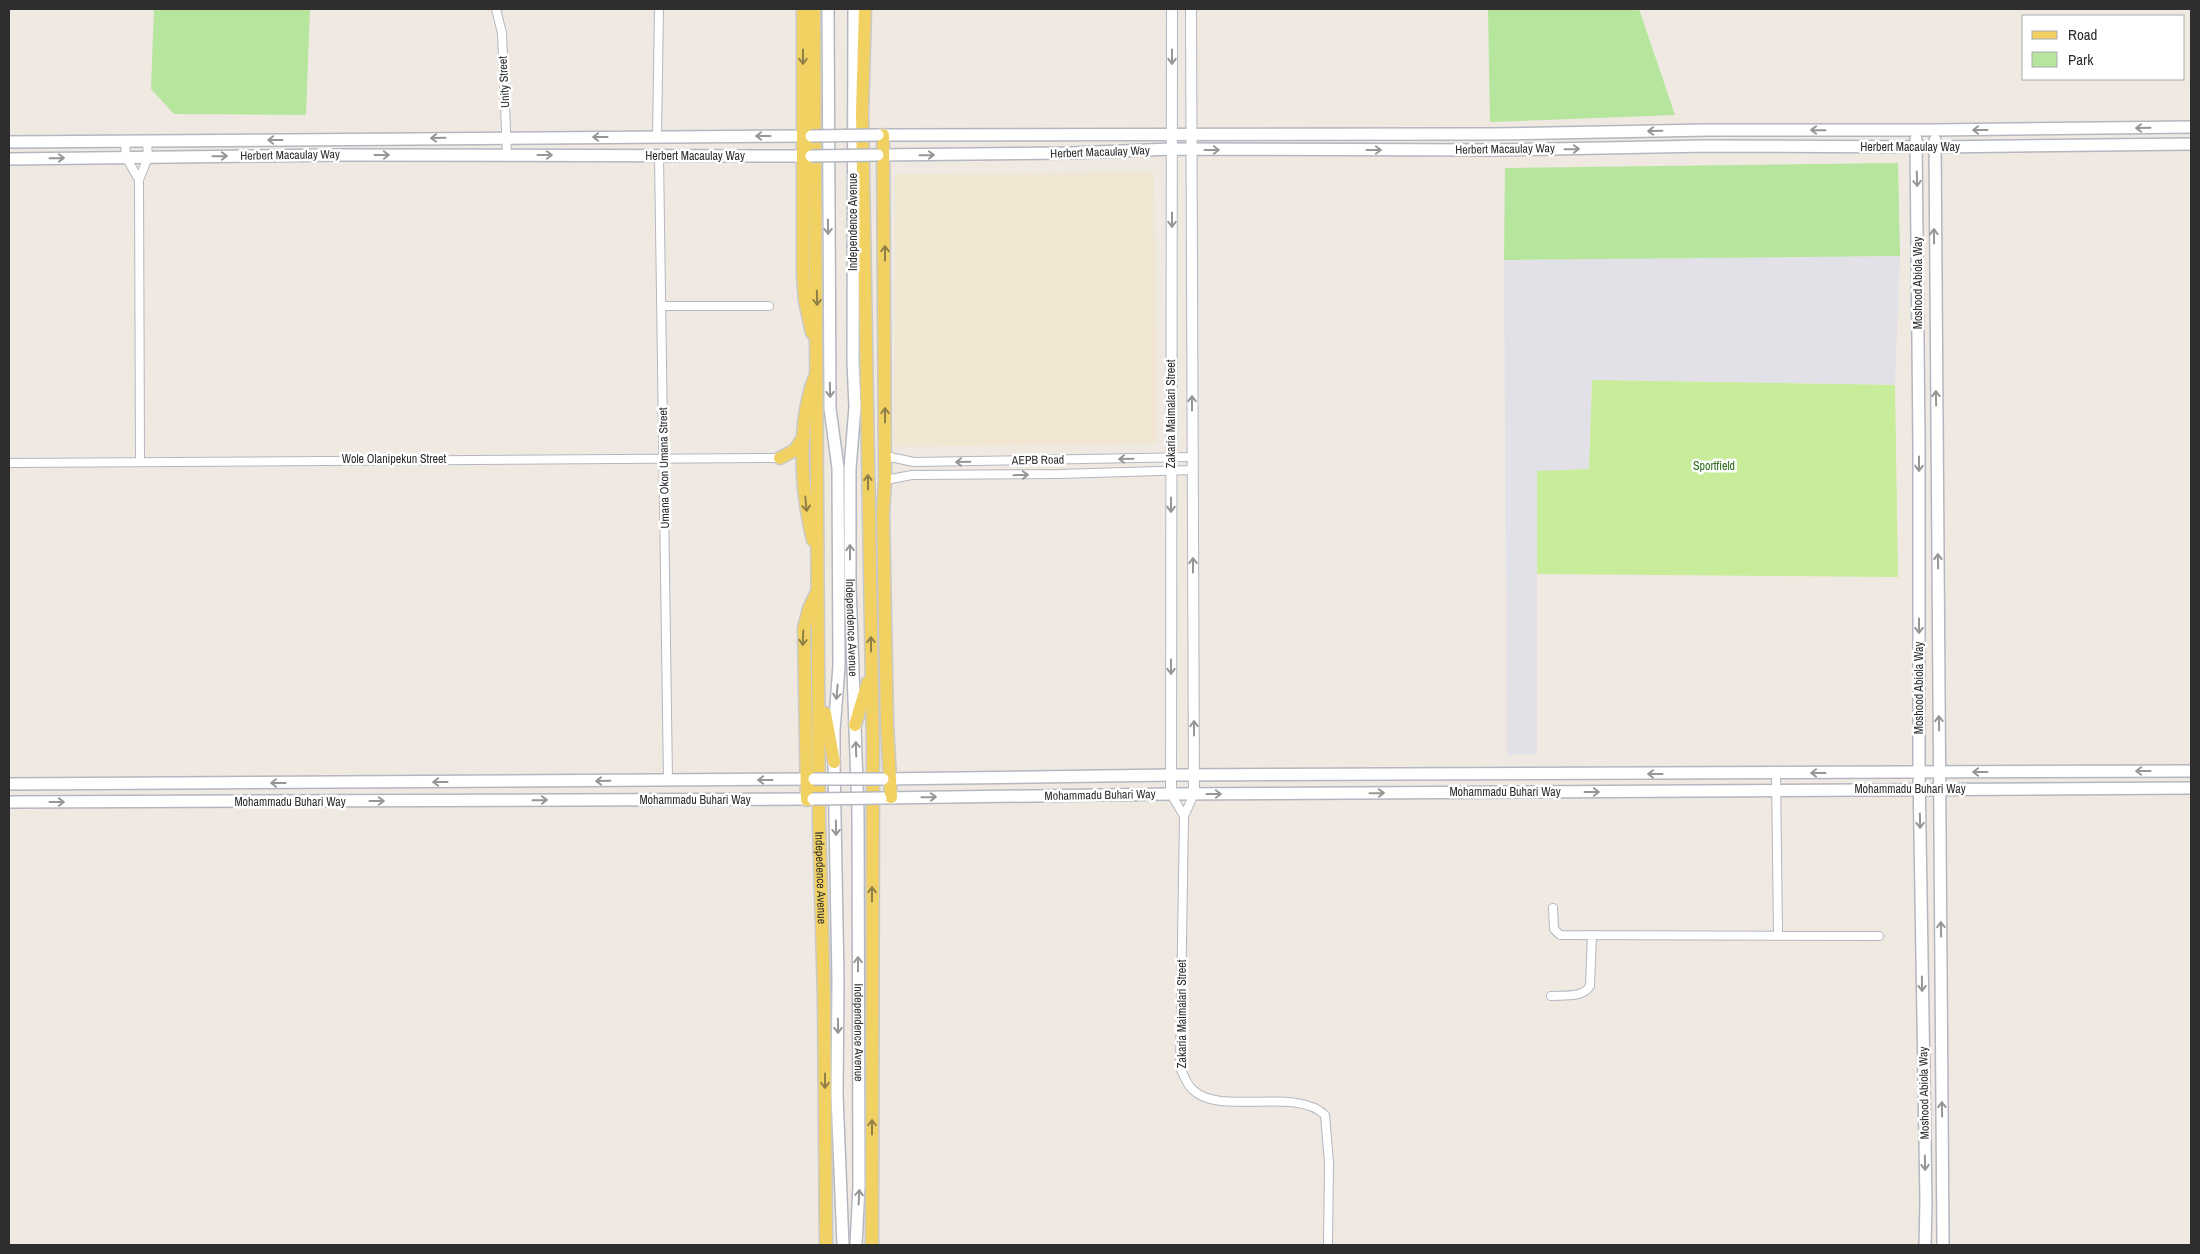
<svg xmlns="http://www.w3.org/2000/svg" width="2200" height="1254" viewBox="0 0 2200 1254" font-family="'Archivo Narrow',sans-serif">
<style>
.industrial{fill:#e3e1e8}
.education{fill:#f0e6d1}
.green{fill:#b6e59e}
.pitch{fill:#c9ec9a}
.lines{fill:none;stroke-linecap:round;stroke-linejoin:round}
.minor-casing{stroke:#b4b7c1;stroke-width:10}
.tertiary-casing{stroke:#b4b7c1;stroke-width:12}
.secondary-casing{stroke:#b4b7c1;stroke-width:14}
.primary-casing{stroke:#c9c9c9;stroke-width:15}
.minor{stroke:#fff;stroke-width:8}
.tertiary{stroke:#fff;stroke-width:10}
.secondary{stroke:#fff;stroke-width:11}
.primary{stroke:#f2d163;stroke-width:12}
.secondary-bridge-casing{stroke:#b4b7c1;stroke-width:14;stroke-linecap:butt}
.secondary-bridge{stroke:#fff;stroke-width:11}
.oneway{stroke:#908048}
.oneway2{stroke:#969696}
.labels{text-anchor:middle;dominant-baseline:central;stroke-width:5;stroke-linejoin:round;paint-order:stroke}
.street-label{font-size:12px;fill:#2e2e2e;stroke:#fff}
.park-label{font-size:12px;fill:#2c6e1b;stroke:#fff}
</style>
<rect width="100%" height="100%" fill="#efe9e1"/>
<!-- industrial -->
<path class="industrial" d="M 1900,256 L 1895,385 L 1592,380 L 1589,469 L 1537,472 L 1537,754 L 1507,755 L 1504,260 Z"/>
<!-- education -->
<path class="education" d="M 1154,173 L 1157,443 L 894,447 L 895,174 Z"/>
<!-- green -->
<path class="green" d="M 154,9 L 310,9 L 306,115 L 174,114 L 151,89 Z
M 1488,9 L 1639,9 L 1675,115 L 1490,122 Z
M 1898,163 L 1900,256 L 1504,260 L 1505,168 Z"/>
<!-- pitch -->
<path class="pitch" d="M 1592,380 L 1895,385 L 1898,577 L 1537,574 L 1537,471 L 1589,469 Z"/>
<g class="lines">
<!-- minor casing -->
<g class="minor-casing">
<path id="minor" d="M 496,9 L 502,33 L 507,155
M 657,136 L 659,9
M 125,142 L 126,157 L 139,180
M 659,156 L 668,781
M 662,306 L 769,306
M 885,456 L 914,462 L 1192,457
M 140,462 L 139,180 L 148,157 L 147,141
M 9,463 L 780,458
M 885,480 L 912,475 L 1059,474 L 1192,470
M 1776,773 L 1778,935
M 1171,794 L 1184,816
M 1194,794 L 1184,816 L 1180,1068 C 1184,1075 1186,1083 1192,1089 C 1218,1117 1295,1086 1325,1115 L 1329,1163 L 1328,1245
M 1553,908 L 1554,929 L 1560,935 L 1879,936
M 1551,996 C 1563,995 1583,998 1590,986 L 1592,935"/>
</g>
<!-- tertiary casing -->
<g class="tertiary-casing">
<path id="tertiary" d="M 1191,9 L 1194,794
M 1171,794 L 1172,9"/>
</g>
<!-- secondary casing -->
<g class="secondary-casing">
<g id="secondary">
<path d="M 828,9 L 830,409 L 838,468 L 839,666 L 834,730 L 834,762 L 838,980 L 837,1095 L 843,1245"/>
<path id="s1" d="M 854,9 L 853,362 L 855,407 L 850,468 L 850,586 L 858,812 L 859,1186 L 856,1245"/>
<path d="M 878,135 L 1494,134 L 1708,130 L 1935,130 L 2191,127"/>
<path d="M 1916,139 L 1919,443 L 1919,772 L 1926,1202 L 1925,1245"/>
<path d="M 1935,140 L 1943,1245"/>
<path d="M 9,142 L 811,136"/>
<path d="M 878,155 L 1071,153 L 1172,149 L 1494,150 L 1707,146 L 1935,147 L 2191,144"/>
<path d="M 9,159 L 339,155 L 811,156"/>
<path d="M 883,779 L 1172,775 L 2191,771"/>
<path d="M 9,784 L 814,779"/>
<path d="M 882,798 L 1171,794 L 2191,788"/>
<path d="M 9,802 L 813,799"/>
</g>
</g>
<!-- primary casing -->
<g class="primary-casing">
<g id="primary">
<path d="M 803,9 L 803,274 L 805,301 L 812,333"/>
<path id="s2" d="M 814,9 L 819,822 L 824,997 L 826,1245"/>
<path d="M 865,9 L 862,112 L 873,743 L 872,1245"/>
<path d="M 883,135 L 885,480 L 883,514 L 887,725 L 891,797"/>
<path d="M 780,458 L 795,450 L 804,436"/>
<path d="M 813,540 C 801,493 797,425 814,379"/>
<path d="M 825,713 L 834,762"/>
<path d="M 855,725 L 868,682"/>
<path d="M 807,800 L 804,628 L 809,609 L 816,594"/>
</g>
</g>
<!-- minor -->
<use href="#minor" class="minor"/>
<!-- tertiary -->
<use href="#tertiary" class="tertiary"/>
<!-- secondary -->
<use href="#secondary" class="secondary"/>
<!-- primary -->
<use href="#primary" class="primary"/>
<!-- secondary-bridge casing -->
<g class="secondary-bridge-casing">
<path id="secondary-bridge" d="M 811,136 L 878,135
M 811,156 L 878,155
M 814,779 L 883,779
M 813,799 L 881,798"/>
</g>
<!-- secondary-bridge -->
<use href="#secondary-bridge" class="secondary-bridge"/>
</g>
<!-- one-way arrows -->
<defs><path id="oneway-shaft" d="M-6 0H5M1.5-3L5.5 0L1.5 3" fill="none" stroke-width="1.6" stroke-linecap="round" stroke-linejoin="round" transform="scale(1.25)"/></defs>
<g class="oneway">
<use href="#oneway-shaft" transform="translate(803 57) rotate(90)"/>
<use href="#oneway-shaft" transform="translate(885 253) rotate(-90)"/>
<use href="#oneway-shaft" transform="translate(817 298) rotate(89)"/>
<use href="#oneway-shaft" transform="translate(885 415) rotate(-90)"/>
<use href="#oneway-shaft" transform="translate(868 482) rotate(-91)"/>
<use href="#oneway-shaft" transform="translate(806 504) rotate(84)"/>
<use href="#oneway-shaft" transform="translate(803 638) rotate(92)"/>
<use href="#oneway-shaft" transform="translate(871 644) rotate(-91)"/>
<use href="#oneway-shaft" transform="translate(872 894) rotate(-90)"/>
<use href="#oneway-shaft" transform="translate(825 1081) rotate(90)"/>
<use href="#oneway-shaft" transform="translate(872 1127) rotate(-90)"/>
</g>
<g class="oneway2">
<use href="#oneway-shaft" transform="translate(1172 57) rotate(90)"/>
<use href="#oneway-shaft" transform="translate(2143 128) rotate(179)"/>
<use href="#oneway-shaft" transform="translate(1818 130) rotate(-179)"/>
<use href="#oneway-shaft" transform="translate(1980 130) rotate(180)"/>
<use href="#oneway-shaft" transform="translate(1655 131) rotate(179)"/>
<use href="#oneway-shaft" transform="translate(763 136) rotate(180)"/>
<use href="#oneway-shaft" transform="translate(600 137) rotate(180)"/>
<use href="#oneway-shaft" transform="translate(438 138) rotate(179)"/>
<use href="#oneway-shaft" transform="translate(275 140) rotate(180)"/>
<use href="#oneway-shaft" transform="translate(1572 149) rotate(-1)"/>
<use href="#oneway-shaft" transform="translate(1212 150)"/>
<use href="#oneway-shaft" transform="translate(1374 150)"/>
<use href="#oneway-shaft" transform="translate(382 155)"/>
<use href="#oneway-shaft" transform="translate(545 155)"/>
<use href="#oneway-shaft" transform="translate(927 155) rotate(-1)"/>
<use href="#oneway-shaft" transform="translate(220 156) rotate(-1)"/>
<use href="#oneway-shaft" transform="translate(57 158) rotate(-1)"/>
<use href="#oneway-shaft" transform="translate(1917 179) rotate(88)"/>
<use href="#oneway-shaft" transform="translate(1172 220) rotate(90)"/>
<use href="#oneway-shaft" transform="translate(828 227) rotate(89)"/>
<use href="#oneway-shaft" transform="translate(1934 236) rotate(-91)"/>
<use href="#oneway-shaft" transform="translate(830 390) rotate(89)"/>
<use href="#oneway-shaft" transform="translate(1936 398) rotate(-91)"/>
<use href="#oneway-shaft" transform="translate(1192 403) rotate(-90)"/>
<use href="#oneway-shaft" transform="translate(1126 459) rotate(179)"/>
<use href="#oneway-shaft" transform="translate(963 462) rotate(179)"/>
<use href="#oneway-shaft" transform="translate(1919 464) rotate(90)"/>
<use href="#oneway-shaft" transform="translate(1021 475) rotate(-1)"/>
<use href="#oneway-shaft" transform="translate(1171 505) rotate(90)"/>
<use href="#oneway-shaft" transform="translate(850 552) rotate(-90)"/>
<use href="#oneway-shaft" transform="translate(1938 561) rotate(-91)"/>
<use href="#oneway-shaft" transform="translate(1193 565) rotate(-90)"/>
<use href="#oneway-shaft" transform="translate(1919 626) rotate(90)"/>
<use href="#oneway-shaft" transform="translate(1171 667) rotate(90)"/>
<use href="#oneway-shaft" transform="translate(837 692) rotate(95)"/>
<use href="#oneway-shaft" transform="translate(1939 723) rotate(-91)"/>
<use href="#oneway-shaft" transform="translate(1194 728) rotate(-90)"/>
<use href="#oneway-shaft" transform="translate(856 749) rotate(-92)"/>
<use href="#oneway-shaft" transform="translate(2143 771) rotate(180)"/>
<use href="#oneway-shaft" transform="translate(1980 772) rotate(180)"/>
<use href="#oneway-shaft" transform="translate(1818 773) rotate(180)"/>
<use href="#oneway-shaft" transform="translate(1655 774) rotate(180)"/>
<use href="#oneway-shaft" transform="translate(765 780) rotate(180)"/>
<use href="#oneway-shaft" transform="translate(603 781) rotate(179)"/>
<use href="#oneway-shaft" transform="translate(440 782) rotate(180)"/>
<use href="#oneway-shaft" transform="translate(278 783) rotate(180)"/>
<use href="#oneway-shaft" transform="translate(1592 792)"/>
<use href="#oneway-shaft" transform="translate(1377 793) rotate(-1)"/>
<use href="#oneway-shaft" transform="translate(1214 794)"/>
<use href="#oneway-shaft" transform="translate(929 797) rotate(-1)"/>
<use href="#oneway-shaft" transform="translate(540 800) rotate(-1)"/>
<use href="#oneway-shaft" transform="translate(377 801)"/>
<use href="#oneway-shaft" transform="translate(57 802)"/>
<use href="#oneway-shaft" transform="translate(1920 821) rotate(89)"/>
<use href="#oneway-shaft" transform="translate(836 828) rotate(89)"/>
<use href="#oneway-shaft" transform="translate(1941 929) rotate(-91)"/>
<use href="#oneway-shaft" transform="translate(858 964) rotate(-90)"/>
<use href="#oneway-shaft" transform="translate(1922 984) rotate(89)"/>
<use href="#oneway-shaft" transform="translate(838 1026) rotate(90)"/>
<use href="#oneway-shaft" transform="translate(1942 1109) rotate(-91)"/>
<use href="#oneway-shaft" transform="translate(1925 1163) rotate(89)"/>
<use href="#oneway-shaft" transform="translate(859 1197) rotate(-87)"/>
</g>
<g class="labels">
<!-- street labels -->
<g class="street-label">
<text transform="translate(504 82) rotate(-93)">Unity Street</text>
<text x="1910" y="147">Herbert Macaulay Way</text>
<text transform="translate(1505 149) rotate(-1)">Herbert Macaulay Way</text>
<text transform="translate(1100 152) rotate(-2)">Herbert Macaulay Way</text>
<text transform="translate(290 155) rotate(-1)">Herbert Macaulay Way</text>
<text x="695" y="156">Herbert Macaulay Way</text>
<text transform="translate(853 222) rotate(-90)">Independence Avenue</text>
<text transform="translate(1918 283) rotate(-90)">Moshood Abiola Way</text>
<text transform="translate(1171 414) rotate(-90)">Zakaria Maimalari Street</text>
<text x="394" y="459">Wole Olanipekun Street</text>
<text transform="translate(1038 460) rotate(-1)">AEPB Road</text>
<text transform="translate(664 468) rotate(-91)">Umana Okon Umana Street</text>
<text stroke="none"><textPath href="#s1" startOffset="619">Independence Avenue</textPath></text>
<text transform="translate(1919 688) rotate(-90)">Moshood Abiola Way</text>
<text x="1910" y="789">Mohammadu Buhari Way</text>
<text x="1505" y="792">Mohammadu Buhari Way</text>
<text transform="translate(1100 795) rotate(-1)">Mohammadu Buhari Way</text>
<text x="695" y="800">Mohammadu Buhari Way</text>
<text x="290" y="802">Mohammadu Buhari Way</text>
<text stroke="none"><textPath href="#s2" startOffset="869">Indepedence Avenue</textPath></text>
<text transform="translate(1182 1014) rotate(-90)">Zakaria Maimalari Street</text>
<text stroke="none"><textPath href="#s1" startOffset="1024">Independence Avenue</textPath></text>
<text transform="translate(1924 1093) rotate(-91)">Moshood Abiola Way</text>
</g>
<!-- park labels -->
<g class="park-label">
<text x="1714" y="466">Sportfield</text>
</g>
</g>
<!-- border -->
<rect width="2200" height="1254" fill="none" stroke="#2e2e2e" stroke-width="20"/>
<!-- legend -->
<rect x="2022" y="15" width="162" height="65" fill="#ffffff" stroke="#ababab"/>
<rect x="2032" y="31" width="25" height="8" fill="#f2d163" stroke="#ababab"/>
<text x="2068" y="40" font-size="15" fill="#2e2e2e">Road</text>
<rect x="2032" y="52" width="25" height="15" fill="#b6e59e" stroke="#ababab"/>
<text x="2068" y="65" font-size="15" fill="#2e2e2e">Park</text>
</svg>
